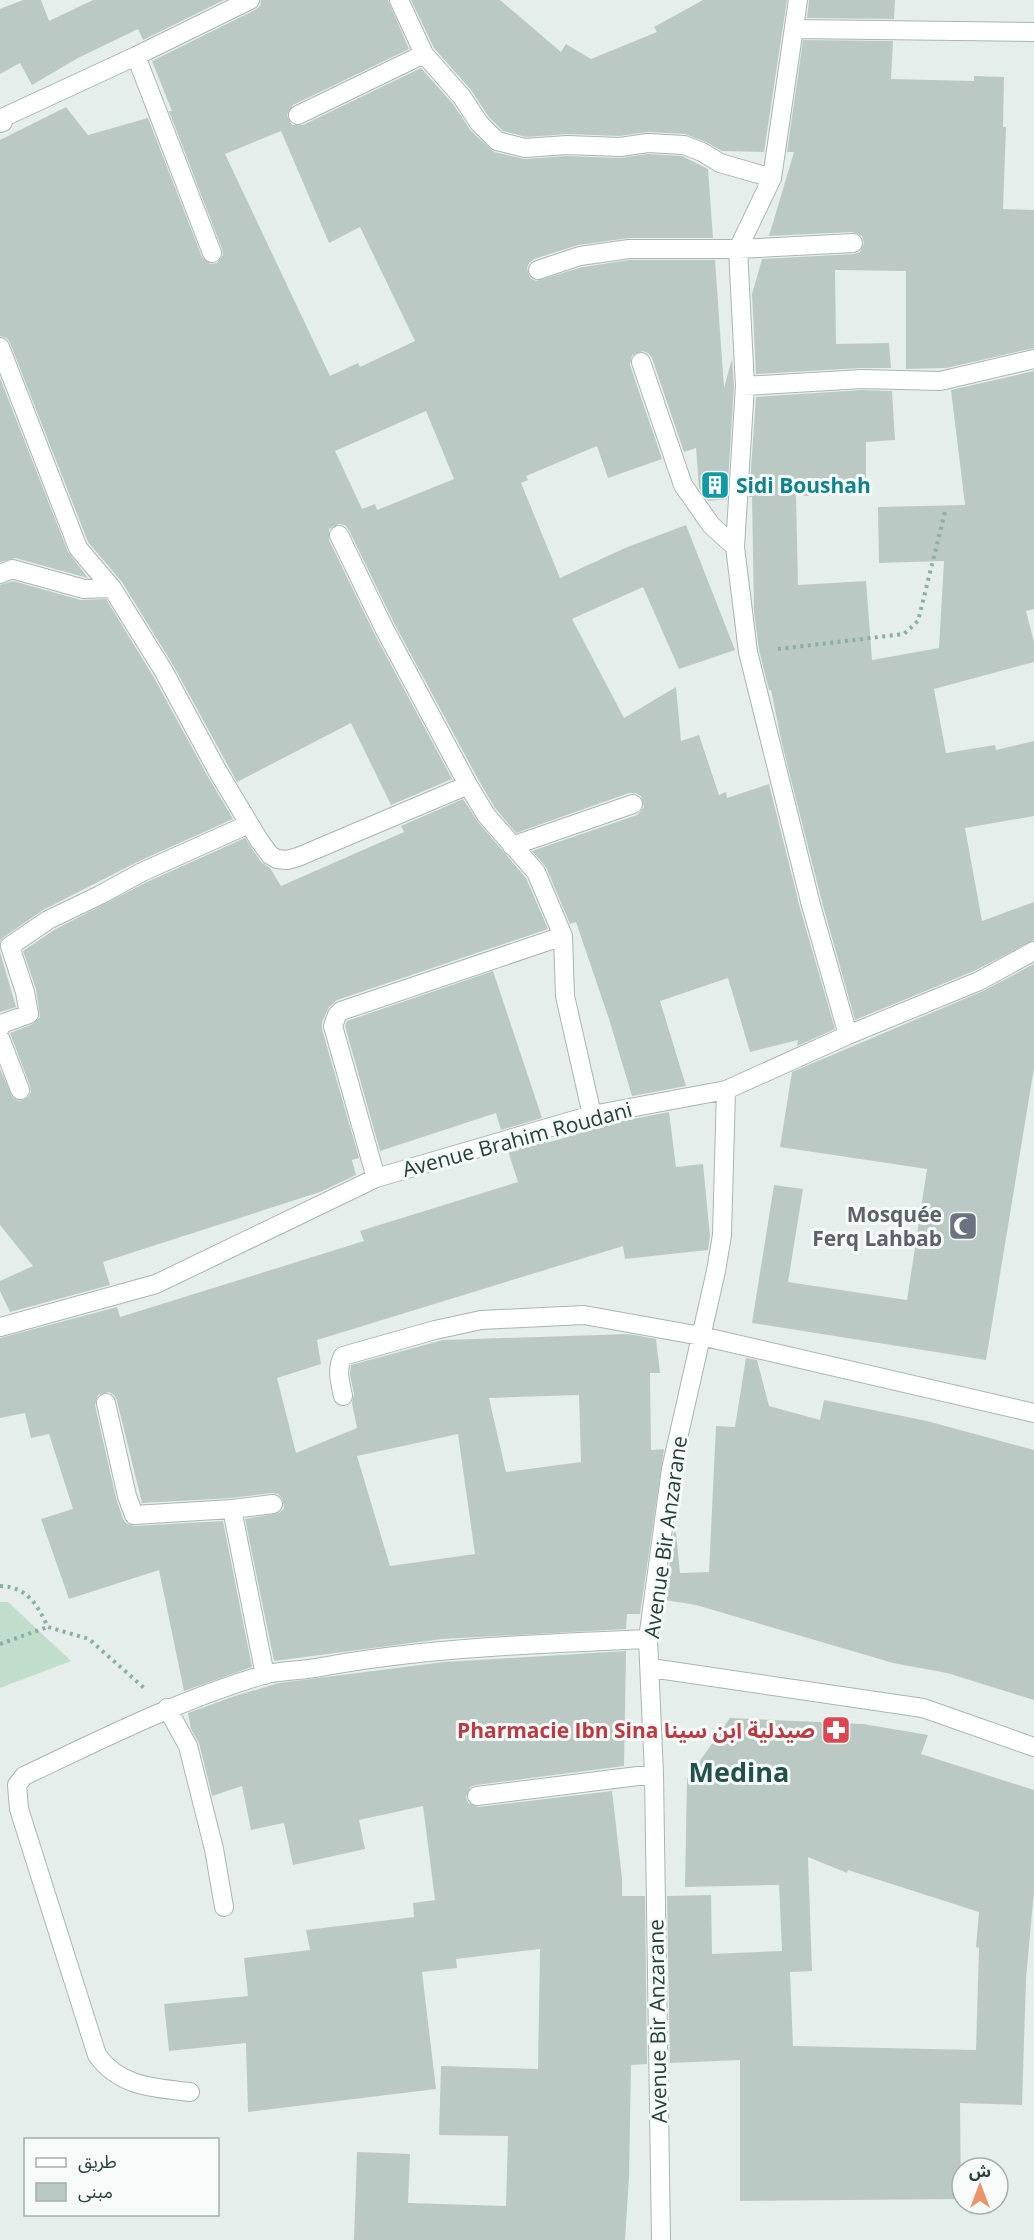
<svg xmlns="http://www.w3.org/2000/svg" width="1034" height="2240" viewBox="0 0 1034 2240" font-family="'Open Sans','Noto Sans Arabic',sans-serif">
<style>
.green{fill:#c0decb}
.building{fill:#bbc9c4;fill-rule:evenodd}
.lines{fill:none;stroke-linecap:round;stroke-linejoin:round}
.minor-casing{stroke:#a8b6b3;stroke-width:20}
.path{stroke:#87b0a8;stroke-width:4;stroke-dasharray:3 4.5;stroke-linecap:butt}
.minor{stroke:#fff;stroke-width:18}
.labels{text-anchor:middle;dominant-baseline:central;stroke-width:6;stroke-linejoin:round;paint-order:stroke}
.culture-label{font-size:21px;font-weight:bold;fill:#0d838f;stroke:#f6faf9;text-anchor:start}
.street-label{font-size:21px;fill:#25403b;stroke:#f6faf9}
.worship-label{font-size:21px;font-weight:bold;fill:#5b616d;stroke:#f6faf9;text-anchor:end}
.health-label{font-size:21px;font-weight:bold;fill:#be3a42;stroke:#f6faf9;text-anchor:end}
.district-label{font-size:27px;font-weight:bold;fill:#21514a;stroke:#f6faf9}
</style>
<rect width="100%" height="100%" fill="#e6eeeb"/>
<!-- green -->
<path class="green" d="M 0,1602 L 8,1602 L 71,1661 L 0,1688 Z"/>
<!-- building -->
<path class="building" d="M 23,0 L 41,0 L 49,21 L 93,0 L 224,0 L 143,40 L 138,29 L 78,58 L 32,85 L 20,63 L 0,74 L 0,9 Z
M 261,0 L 388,0 L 409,49 L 293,105 L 287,115 L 292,125 L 303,125 L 421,68 L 453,104 L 471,131 L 494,152 L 525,159 L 567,156 L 620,158 L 648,154 L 682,156 L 708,169 L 713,238 L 629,238 L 578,245 L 534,259 L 529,263 L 527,268 L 530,278 L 536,281 L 583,267 L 630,260 L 715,260 L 724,388 L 732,359 L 734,386 L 727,499 L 708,501 L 699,488 L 696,448 L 684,452 L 652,358 L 648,353 L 643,351 L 632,355 L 630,365 L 662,459 L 608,478 L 597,446 L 526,476 L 528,480 L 521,483 L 560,578 L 625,548 L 686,525 L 735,650 L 679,669 L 643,587 L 572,619 L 624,718 L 676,687 L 681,741 L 699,735 L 719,795 L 726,792 L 727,798 L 769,784 L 800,908 L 835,1029 L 797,1046 L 798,1040 L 750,1052 L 728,978 L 660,1001 L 686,1086 L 632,1096 L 609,1019 L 576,922 L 570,924 L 546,867 L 532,851 L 637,815 L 644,807 L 641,796 L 636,793 L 629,793 L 516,833 L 495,808 L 478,779 L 394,623 L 349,530 L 345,525 L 339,524 L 329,529 L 329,540 L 374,633 L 452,779 L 391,805 L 351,723 L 237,782 L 173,665 L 122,582 L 88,542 L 10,343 L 7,338 L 0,336 L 0,140 L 66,107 L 88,135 L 148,118 L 202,257 L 210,264 L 217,263 L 223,255 L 222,249 L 169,111 L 172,111 L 152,61 L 255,10 L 260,6 ZM 281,131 L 329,243 L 360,227 L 415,341 L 360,367 L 358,363 L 330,376 L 225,154 ZM 426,411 L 454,479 L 377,510 L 375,504 L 362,509 L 335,451 Z
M 411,0 L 500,0 L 561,52 L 566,44 L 591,59 L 657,32 L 654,27 L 703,0 L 787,0 L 764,152 L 722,151 L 706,142 L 685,134 L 648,132 L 619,136 L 567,134 L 526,137 L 503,131 L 488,116 L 471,90 L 434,48 Z
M 809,0 L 895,0 L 894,19 L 807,18 Z
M 803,40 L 893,41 L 891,79 L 974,81 L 974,76 L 1004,77 L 1003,127 L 1006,127 L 1003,209 L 1034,210 L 1034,348 L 946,368 L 906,369 L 906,271 L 835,270 L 836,344 L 889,343 L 891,368 L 861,368 L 756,374 L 752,294 L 762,259 L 854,254 L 860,252 L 864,243 L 862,236 L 852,232 L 769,236 L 794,152 L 787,152 Z
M 1034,371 L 1034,609 L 1026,611 L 1034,642 L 1034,662 L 934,689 L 946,753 L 995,745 L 996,750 L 1034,741 L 1034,816 L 965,828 L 982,921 L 1034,902 L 1034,940 L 974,971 L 855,1020 L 822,902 L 782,744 L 771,690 L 769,690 L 759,650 L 754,613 L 752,497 L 749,497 L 756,397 L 862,390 L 892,391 L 895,440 L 866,442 L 866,495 L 796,496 L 798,585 L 866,581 L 872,660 L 939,648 L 944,561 L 879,563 L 878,507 L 965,505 L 951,390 Z
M 0,378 L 68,552 L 88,578 L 15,558 L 0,562 Z
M 13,581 L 81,600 L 106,599 L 153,676 L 207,775 L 233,819 L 137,862 L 43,910 L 4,937 L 0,941 L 0,585 Z
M 463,799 L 478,822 L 526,878 L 548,929 L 337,1000 L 329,1007 L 322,1022 L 322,1029 L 359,1158 L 352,1160 L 356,1175 L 320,1192 L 103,1262 L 110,1285 L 10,1312 L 0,1291 L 0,1281 L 33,1266 L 0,1225 L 0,1069 L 13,1098 L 19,1101 L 28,1097 L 31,1092 L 30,1086 L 10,1033 L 33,1024 L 40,1017 L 36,989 L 23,951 L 54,930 L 147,882 L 245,838 L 261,862 L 270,868 L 281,886 L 404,832 L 401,826 Z
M 0,952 L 16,1007 L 0,1012 Z
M 1034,964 L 1034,1068 L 986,1360 L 752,1323 L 774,1185 L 803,1189 L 788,1282 L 907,1300 L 927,1169 L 780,1147 L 792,1072 L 983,991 Z
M 493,971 L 542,1118 L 501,1130 L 496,1113 L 380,1151 L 345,1026 L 347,1021 Z
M 669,1112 L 676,1167 L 703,1164 L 710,1236 L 708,1250 L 625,1259 L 623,1246 L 317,1340 L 321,1364 L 277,1378 L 296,1453 L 357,1428 L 352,1403 L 354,1394 L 350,1375 L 351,1365 L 443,1340 L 629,1334 L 656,1339 L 660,1373 L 650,1373 L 651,1450 L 664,1449 L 640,1614 L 627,1614 L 626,1629 L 442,1639 L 274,1661 L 245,1519 L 279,1513 L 284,1508 L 282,1498 L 278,1494 L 272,1493 L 231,1498 L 142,1503 L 117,1401 L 114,1395 L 109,1392 L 98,1395 L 95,1405 L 116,1498 L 123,1519 L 127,1524 L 135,1526 L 223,1521 L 252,1667 L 184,1691 L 159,1570 L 69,1599 L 41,1519 L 73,1509 L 49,1434 L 31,1438 L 25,1413 L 0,1418 L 0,1338 L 117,1307 L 120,1317 L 364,1241 L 360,1231 L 518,1182 L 508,1151 L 549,1139 L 550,1142 L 617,1122 ZM 579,1395 L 581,1462 L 506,1472 L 489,1398 ZM 458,1434 L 475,1554 L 390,1566 L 357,1456 Z
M 746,1358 L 757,1360 L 769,1406 L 820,1420 L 824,1400 L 927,1421 L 1034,1450 L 1034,1700 L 947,1673 L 893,1663 L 696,1605 L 665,1600 L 675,1523 L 680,1573 L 709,1572 L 716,1426 L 735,1427 Z
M 626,1651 L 624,1766 L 476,1785 L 470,1787 L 466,1797 L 468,1803 L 478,1807 L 612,1791 L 622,1878 L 622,1896 L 645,1896 L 647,2064 L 631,2065 L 629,2177 L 625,2240 L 354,2240 L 357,2152 L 410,2154 L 408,2203 L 506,2206 L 508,2136 L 439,2135 L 441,2066 L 538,2069 L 540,1949 L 456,1959 L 457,1968 L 422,1972 L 436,2089 L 248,2112 L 246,2043 L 169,2051 L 164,2004 L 248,1996 L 244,1958 L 310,1950 L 306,1930 L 414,1917 L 413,1903 L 435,1900 L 423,1806 L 359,1820 L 365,1849 L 293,1865 L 284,1823 L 251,1830 L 242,1786 L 212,1796 L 199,1743 L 191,1729 L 188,1713 L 235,1696 L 279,1683 L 444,1662 Z
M 730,1718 L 863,1724 L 928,1735 L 921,1754 L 1034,1790 L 1034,1891 L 1026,1979 L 1022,2105 L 960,2103 L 961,2199 L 740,2201 L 740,2060 L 670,2063 L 667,1896 L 711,1895 L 712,1954 L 782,1951 L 779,1885 L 685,1887 L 687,1779 ZM 808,1857 L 847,1873 L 848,1870 L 979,1912 L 976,1947 L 979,1948 L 976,2050 L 793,2046 L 790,1972 L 812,1971 Z"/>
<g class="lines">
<!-- minor casing -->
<g class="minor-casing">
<path id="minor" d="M 399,0 L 424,54 L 462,97 L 479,123 L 497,141 L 525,148 L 567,145 L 620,147 L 648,143 L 684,145 L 702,152 L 720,163 L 772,178
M 798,0 L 772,178 L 738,249 L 745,386 L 735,547 L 748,652 L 811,905 L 848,1035
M 795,29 L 1034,32
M 136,56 L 212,253
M 298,115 L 424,54
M 0,123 L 3,122 L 2,118 L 136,56 L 250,0
M 538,270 L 580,256 L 629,249 L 738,249 L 853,243
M 0,347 L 78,548 L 112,588 L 163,670 L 217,770 L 259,840 L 270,855 L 277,859 L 287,860 L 298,857 L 468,785
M 641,362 L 683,485 L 711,525 L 735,547
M 745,386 L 862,379 L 940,381 L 1034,359
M 339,535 L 384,628 L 468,785 L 486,815 L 536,872 L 563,936 L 565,996 L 592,1115
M 0,574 L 12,569 L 84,589 L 112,588
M 512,846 L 633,804
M 0,1028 L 1,1024 L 29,1014 L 25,992 L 10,946 L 48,920 L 100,895 L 142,872 L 249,824
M 0,1038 L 20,1090
M 376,1178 L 333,1026 L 337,1015 L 341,1011 L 563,936
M 0,1327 L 156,1284 L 376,1178 L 592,1115 L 726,1090 L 848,1035 L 979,981 L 1034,951
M 343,1396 C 340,1382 336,1369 343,1356 L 435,1330 L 481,1320 L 584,1315 L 701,1336 L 1034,1413
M 106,1403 L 127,1496 L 134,1515 L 232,1509 L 273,1504
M 232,1509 L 265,1675
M 651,1668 L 923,1708 L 1034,1747
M 167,1708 L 188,1746 L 214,1849 L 224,1907
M 477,1796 L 654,1774
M 190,2092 C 154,2088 120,2087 97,2055 L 19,1809 L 17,1785 L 24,1776 C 102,1739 179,1700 263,1675 C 281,1670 302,1671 321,1667 C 430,1647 538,1644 648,1639
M 661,2240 L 654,1774 L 648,1639 L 671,1469 L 716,1271 L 722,1235 L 726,1090"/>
</g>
<!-- path -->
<path class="path" d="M 778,649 L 904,634 L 918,621 L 946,508
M 0,1586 C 28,1587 37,1605 48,1627 L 89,1639 L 144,1688
M 0,1644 L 48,1627"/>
<!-- minor -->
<use href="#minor" class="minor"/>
</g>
<!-- icons -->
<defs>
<g id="building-square" transform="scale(1.5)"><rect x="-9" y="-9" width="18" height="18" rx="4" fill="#0f9aa8" stroke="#f6faf9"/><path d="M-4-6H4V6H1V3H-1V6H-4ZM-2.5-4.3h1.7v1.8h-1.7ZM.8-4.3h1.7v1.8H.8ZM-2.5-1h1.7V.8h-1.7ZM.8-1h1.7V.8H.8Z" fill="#fff"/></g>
<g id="mosque-square" transform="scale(1.5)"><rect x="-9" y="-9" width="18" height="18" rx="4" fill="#6b7280" stroke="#f6faf9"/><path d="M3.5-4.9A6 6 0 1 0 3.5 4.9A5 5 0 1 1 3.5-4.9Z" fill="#fff"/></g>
<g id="pharmacy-square" transform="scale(1.5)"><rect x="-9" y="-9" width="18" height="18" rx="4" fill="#e0444e" stroke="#f6faf9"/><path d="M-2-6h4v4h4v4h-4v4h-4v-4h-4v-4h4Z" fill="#fff"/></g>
</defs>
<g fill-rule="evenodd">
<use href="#building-square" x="715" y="485"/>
<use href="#mosque-square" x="963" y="1226"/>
<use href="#pharmacy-square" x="836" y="1730"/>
</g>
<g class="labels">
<!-- culture labels -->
<g class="culture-label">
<text x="736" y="485">Sidi Boushah</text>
</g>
<!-- street labels -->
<g class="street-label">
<text transform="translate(517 1139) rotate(-15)">Avenue Brahim Roudani</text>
<text transform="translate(665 1537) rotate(-82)">Avenue Bir Anzarane</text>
<text transform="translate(657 2021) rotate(-91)">Avenue Bir Anzarane</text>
</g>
<!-- worship labels -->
<g class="worship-label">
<text x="942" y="1214">Mosquée<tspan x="942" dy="24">Ferq Lahbab</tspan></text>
</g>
<!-- health labels -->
<g class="health-label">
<text x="815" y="1730">Pharmacie Ibn Sina صيدلية ابن سينا</text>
</g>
<!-- district labels -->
<g class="district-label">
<text x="739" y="1771">Medina</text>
</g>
</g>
<!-- legend -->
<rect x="24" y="2138" width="195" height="78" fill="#f6faf9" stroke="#a2b0ad" stroke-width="1.5"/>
<rect x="36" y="2158" width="30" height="9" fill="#ffffff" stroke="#a2b0ad" stroke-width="1.5"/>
<text x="78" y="2168" font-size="18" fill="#25403b">طريق</text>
<rect x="36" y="2183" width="30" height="18" fill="#bbc9c4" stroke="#a2b0ad" stroke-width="1.5"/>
<text x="78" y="2198" font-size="18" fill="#25403b">مبنى</text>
<!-- north arrow -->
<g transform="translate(980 2186)"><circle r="28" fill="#f6faf9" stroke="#a2b0ad" stroke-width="1.5"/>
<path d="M0-4.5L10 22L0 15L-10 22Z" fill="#ec9465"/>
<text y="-9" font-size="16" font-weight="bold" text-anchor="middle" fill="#25403b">ش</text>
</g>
</svg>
